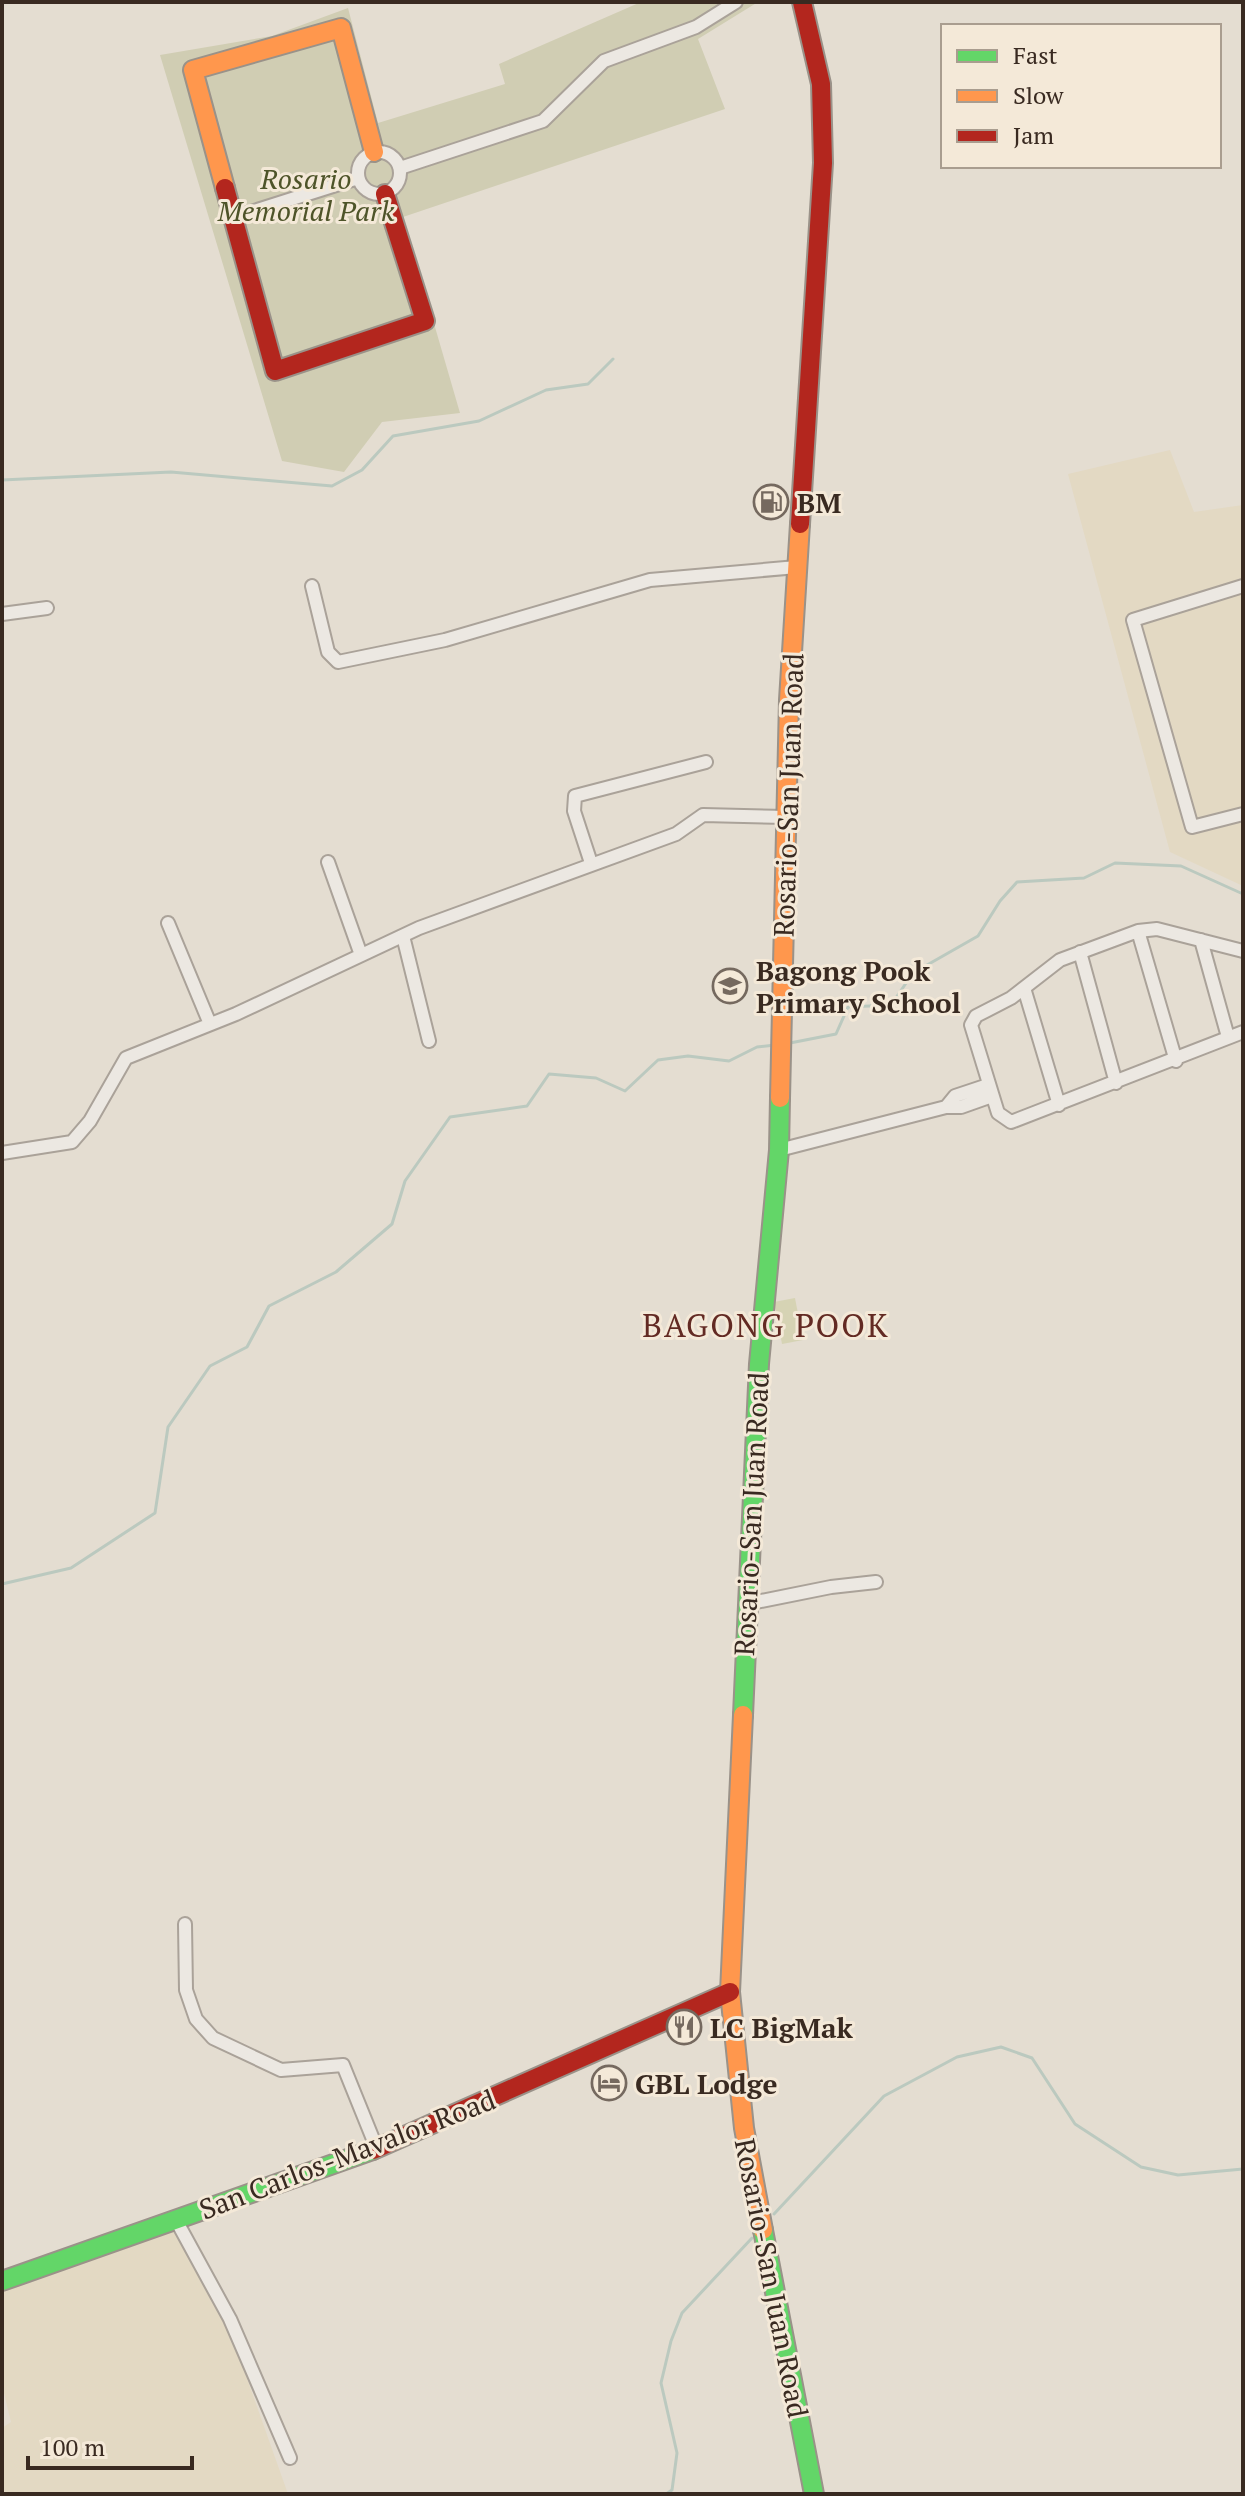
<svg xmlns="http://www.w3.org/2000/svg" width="1245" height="2496" viewBox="0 0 1245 2496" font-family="'PT Serif',serif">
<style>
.farmland{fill:#e3d9c3}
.green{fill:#d6d3b4}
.cemetery{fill:#d0cdb3}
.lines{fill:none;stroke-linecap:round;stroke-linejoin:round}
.stream{stroke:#bbc9bf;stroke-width:3}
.street-casing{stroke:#aaa299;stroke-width:16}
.fast-casing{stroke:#9a9289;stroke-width:22}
.slow-casing{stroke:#9a9289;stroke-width:22}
.jam-casing{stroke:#9a9289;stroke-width:22}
.street{stroke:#ece8e2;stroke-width:12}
.fast{stroke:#63d668;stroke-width:18}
.slow{stroke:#ff974d;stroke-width:18}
.jam{stroke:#b3261e;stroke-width:18}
.labels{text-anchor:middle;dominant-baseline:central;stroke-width:6;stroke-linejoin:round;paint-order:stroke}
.park-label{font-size:28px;font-style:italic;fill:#4e5429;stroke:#f4e9d8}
.poi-label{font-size:28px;font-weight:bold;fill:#392a21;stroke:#f4e9d8;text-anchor:start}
.street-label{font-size:28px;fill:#392a21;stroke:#f4e9d8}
.quarter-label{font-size:32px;letter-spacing:2px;fill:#632a23;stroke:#f4e9d8}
</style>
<rect width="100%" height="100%" fill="#e4ddd1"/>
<!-- farmland -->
<path class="farmland" d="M 1170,450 L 1194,512 L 1243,505 L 1243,886 L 1170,852 L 1068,474 Z
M 174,2228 L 223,2311 L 288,2494 L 2,2494 L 2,2428 L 11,2422 L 2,2385 L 2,2288 Z"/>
<!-- green -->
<path class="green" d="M 795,1298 L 803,1340 L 782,1344 L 774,1302 Z"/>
<!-- cemetery -->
<path class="cemetery" d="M 641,2 L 758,2 L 698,39 L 725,109 L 403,217 L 460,413 L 382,422 L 344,472 L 282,461 L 160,55 L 272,36 L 348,8 L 378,123 L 505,84 L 499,64 Z"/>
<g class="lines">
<!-- stream -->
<path class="stream" d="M 2,480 L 171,472 L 332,486 L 362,470 L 393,436 L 479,421 L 546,390 L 588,384 L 613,359
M 790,1043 L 836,1034 L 848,1007 L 891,1005 L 913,973 L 978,936 L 1000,901 L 1017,882 L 1084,878 L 1115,863 L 1181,866 L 1243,894
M 2,1584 L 71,1568 L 155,1513 L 168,1427 L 210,1366 L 247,1347 L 269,1306 L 336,1272 L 392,1224 L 405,1181 L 450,1117 L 527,1106 L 549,1074 L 596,1078 L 625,1091 L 658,1060 L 688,1056 L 729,1061 L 757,1047 L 775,1045
M 774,2214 L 884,2096 L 957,2057 L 1001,2047 L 1032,2058 L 1075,2124 L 1141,2167 L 1178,2175 L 1243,2169
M 666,2494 L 672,2490 L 677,2453 L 661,2383 L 671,2341 L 682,2313 L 752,2238"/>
<!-- street casing -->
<g class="street-casing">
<path id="street" d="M358 173a21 21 0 1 1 42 0a21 21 0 1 1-42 0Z
M 400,168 L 543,121 L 604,61 L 696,27 L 736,2
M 232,218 L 358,178
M 312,586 L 328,652 L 338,662 L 445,640 L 650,580 L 797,567
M 1243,586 L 1133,620 L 1192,827 L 1243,814
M 2,614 L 47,608
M 328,862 L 361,955
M 591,863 L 574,811 L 575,796 L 706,762
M 168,923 L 210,1024
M 1138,931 L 1176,1061
M 403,936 L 429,1041
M 1201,940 L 1228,1037
M 1243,951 L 1157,929 L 1138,931 L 1060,960 L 1011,998 L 976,1016 L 971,1025 L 998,1113 L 1011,1122 L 1243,1032
M 1080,952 L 1116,1083
M 1024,988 L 1059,1105
M 946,1107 L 955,1096 L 988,1085
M 779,1150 L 946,1107 L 961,1107 L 992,1096
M 2,1153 L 72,1142 L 90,1121 L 126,1058 L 236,1014 L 419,928 L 676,834 L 703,815 L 786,817
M 746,1604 L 831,1587 L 876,1582
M 185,1924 L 186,1990 L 196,2019 L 213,2038 L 281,2070 L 343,2065 L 377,2149
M 176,2220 L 230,2319 L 290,2458"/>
</g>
<!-- fast casing -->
<g class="fast-casing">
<path id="fast" d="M 743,1715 L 759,1364 L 779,1150 L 780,1098
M 763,2230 L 814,2494
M 2,2281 L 373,2150"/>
</g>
<!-- slow casing -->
<g class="slow-casing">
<path id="slow" d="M 225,188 L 193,70 L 341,28 L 374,152
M 780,1098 L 789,700 L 800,524
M 743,1715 L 730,1992 L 744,2128 L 763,2230"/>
</g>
<!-- jam casing -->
<g class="jam-casing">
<path id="jam" d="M 225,188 L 275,371 L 425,321 L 385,194
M 800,524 L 823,163 L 821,84 L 802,2
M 373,2150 L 730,1992"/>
</g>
<!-- street -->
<use href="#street" class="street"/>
<!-- fast -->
<use href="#fast" class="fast"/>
<!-- slow -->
<use href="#slow" class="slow"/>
<!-- jam -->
<use href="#jam" class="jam"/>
</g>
<!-- icons -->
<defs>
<g id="fuel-ring" transform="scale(1.8)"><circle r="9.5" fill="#f4e9d8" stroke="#75695f" stroke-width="1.5"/><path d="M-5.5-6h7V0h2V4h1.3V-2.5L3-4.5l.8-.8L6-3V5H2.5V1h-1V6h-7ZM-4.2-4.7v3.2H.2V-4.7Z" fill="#75695f"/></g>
<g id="school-ring" transform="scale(1.8)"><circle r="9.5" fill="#f4e9d8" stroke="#75695f" stroke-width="1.5"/><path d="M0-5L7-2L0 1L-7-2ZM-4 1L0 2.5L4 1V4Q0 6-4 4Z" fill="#75695f"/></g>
<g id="restaurant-ring" transform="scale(1.8)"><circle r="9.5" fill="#f4e9d8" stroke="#75695f" stroke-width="1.5"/><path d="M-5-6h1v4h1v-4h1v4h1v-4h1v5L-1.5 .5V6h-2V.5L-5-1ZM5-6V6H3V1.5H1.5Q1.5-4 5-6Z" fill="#75695f"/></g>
<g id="hotel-ring" transform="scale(1.8)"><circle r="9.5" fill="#f4e9d8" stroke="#75695f" stroke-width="1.5"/><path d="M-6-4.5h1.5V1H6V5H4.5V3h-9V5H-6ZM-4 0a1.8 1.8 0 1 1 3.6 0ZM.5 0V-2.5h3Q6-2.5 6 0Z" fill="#75695f"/></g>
</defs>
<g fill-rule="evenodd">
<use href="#fuel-ring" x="771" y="502"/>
<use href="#school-ring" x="730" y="986"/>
<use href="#restaurant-ring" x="684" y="2027"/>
<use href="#hotel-ring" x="609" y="2083"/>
</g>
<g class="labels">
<!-- park labels -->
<g class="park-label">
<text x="306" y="178">Rosario<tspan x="306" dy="32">Memorial Park</tspan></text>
</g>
<!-- poi labels -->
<g class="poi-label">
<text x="797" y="502">BM</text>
<text x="756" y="970">Bagong Pook<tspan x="756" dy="32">Primary School</tspan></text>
<text x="710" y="2027">LC BigMak</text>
<text x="635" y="2083">GBL Lodge</text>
</g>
<!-- street labels -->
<g class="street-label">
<text transform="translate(788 795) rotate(-88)">Rosario-San Juan Road</text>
<text transform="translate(751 1514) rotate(-87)">Rosario-San Juan Road</text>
<text transform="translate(347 2154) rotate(-21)">San Carlos-Mavalor Road</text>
<text transform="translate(772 2278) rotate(79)">Rosario-San Juan Road</text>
</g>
<!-- quarter labels -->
<g class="quarter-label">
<text x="766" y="1325">BAGONG POOK</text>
</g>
</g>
<!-- border -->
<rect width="1245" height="2496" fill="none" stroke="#392a21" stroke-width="8"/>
<!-- legend -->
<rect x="941" y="24" width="280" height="144" fill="#f4e9d8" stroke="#a99d8f" stroke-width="2"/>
<rect x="957" y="50" width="40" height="12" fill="#63d668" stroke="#a99d8f" stroke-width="2"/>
<text x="1013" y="64" font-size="24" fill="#392a21">Fast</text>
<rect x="957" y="90" width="40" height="12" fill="#ff974d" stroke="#a99d8f" stroke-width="2"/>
<text x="1013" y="104" font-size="24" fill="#392a21">Slow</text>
<rect x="957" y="130" width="40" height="12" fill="#b3261e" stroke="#a99d8f" stroke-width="2"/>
<text x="1013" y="144" font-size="24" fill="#392a21">Jam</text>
<!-- scale -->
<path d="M28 2456v12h164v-12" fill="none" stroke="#392a21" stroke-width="4"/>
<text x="40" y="2456" font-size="24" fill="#392a21" stroke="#f4e9d8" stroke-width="6" paint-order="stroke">100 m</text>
</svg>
